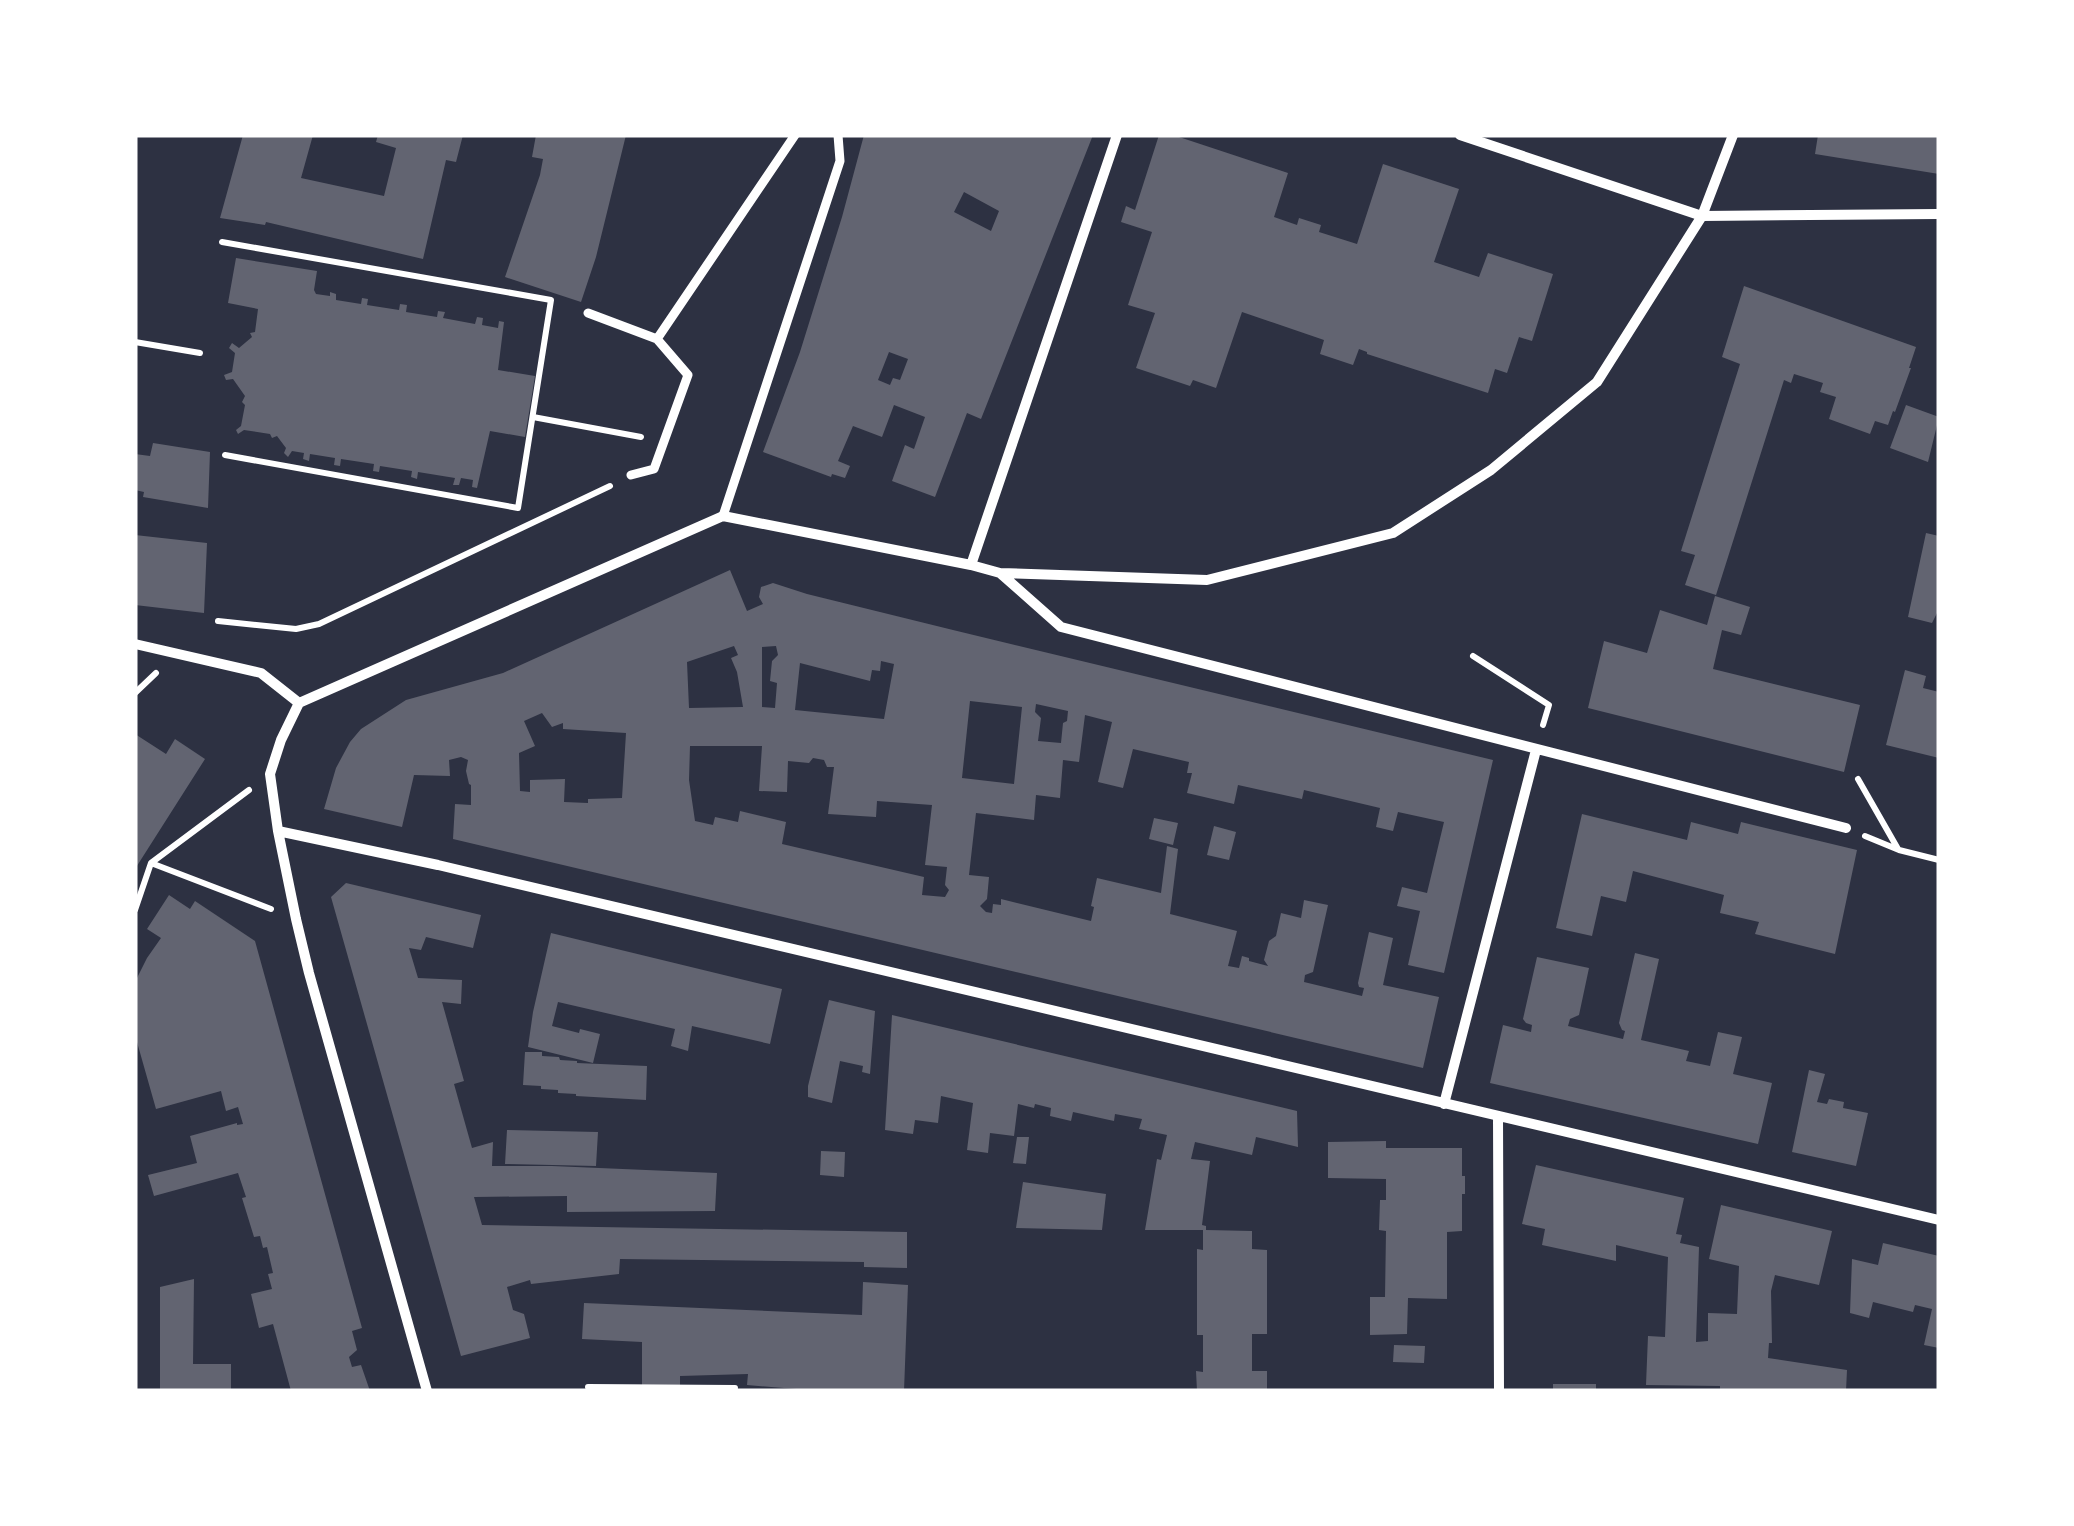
<svg xmlns="http://www.w3.org/2000/svg" width="2074" height="1526" viewBox="0 0 2074 1526" font-family="Quicksand,sans-serif">
<style>
.building{fill:#626471;fill-rule:evenodd}
.lines{fill:none;stroke-linecap:round;stroke-linejoin:round}
.path{stroke:#fff;stroke-width:6}
.pedestrian{stroke:#fff;stroke-width:9}
.minor{stroke:#fff;stroke-width:10}
</style>
<rect width="100%" height="100%" fill="#2d3142"/>
<!-- building -->
<path class="building" d="M 243,135 L 313,135 L 301,178 L 384,196 L 396,148 L 376,142 L 378,135 L 463,135 L 456,162 L 446,160 L 423,259 L 266,222 L 265,225 L 220,218 Z
M 536,135 L 626,135 L 596,257 L 581,302 L 505,277 L 540,175 L 543,159 L 532,157 Z
M 864,135 L 1093,135 L 981,419 L 967,413 L 935,497 L 892,481 L 905,445 L 914,449 L 925,417 L 894,405 L 882,437 L 853,426 L 838,461 L 850,466 L 845,478 L 832,474 L 831,477 L 763,452 L 800,352 L 842,217 ZM 964,192 L 999,211 L 991,231 L 954,212 ZM 889,352 L 908,359 L 900,380 L 893,378 L 890,385 L 878,380 Z
M 1159,135 L 1173,135 L 1288,173 L 1274,217 L 1297,225 L 1299,218 L 1321,225 L 1319,232 L 1357,244 L 1383,164 L 1459,189 L 1434,262 L 1479,277 L 1488,253 L 1553,274 L 1532,341 L 1519,337 L 1507,373 L 1495,369 L 1488,393 L 1367,354 L 1367,352 L 1359,349 L 1353,365 L 1320,354 L 1324,340 L 1242,312 L 1216,388 L 1193,380 L 1190,386 L 1136,368 L 1155,313 L 1128,305 L 1152,232 L 1121,222 L 1126,206 L 1135,210 Z
M 1818,135 L 1939,135 L 1939,174 L 1815,154 Z
M 236,258 L 317,271 L 314,290 L 316,294 L 330,296 L 330,292 L 336,294 L 336,300 L 361,304 L 362,298 L 368,299 L 367,305 L 399,310 L 400,304 L 407,305 L 406,312 L 437,317 L 438,311 L 445,312 L 443,318 L 475,324 L 477,317 L 483,318 L 482,325 L 498,328 L 499,321 L 504,322 L 498,370 L 535,376 L 525,437 L 490,431 L 477,488 L 472,487 L 473,480 L 461,478 L 459,485 L 453,485 L 455,478 L 418,472 L 417,479 L 411,477 L 412,471 L 380,466 L 379,472 L 373,471 L 374,464 L 341,459 L 340,466 L 334,465 L 335,458 L 310,454 L 309,461 L 303,459 L 304,453 L 292,451 L 288,457 L 284,453 L 286,448 L 277,436 L 272,438 L 270,434 L 244,430 L 238,434 L 236,430 L 241,426 L 245,405 L 242,402 L 245,396 L 233,379 L 226,380 L 224,375 L 232,372 L 235,353 L 229,348 L 232,343 L 239,348 L 252,337 L 250,333 L 255,332 L 258,309 L 228,303 Z
M 1744,286 L 1916,347 L 1909,368 L 1911,368 L 1895,412 L 1893,411 L 1888,425 L 1875,421 L 1870,434 L 1829,419 L 1836,397 L 1820,392 L 1823,383 L 1794,374 L 1791,383 L 1784,380 L 1716,595 L 1685,585 L 1695,555 L 1681,551 L 1740,364 L 1722,357 Z
M 1906,405 L 1939,417 L 1928,462 L 1890,448 Z
M 153,443 L 210,452 L 208,508 L 143,497 L 144,492 L 135,490 L 135,454 L 150,456 Z
M 1926,533 L 1939,536 L 1939,609 L 1932,623 L 1908,617 Z
M 135,535 L 207,543 L 204,613 L 135,605 Z
M 730,570 L 747,611 L 763,604 L 759,597 L 761,587 L 773,583 L 807,594 L 953,630 L 1493,760 L 1444,973 L 1408,965 L 1420,911 L 1397,906 L 1402,887 L 1427,893 L 1444,822 L 1398,812 L 1393,831 L 1376,827 L 1380,808 L 1304,790 L 1302,799 L 1238,785 L 1234,804 L 1187,793 L 1192,773 L 1187,773 L 1189,762 L 1133,749 L 1123,788 L 1098,782 L 1112,722 L 1085,715 L 1079,762 L 1063,760 L 1060,798 L 1036,795 L 1034,820 L 976,813 L 969,875 L 989,877 L 987,899 L 980,906 L 986,912 L 992,913 L 993,904 L 1001,905 L 1001,899 L 1091,921 L 1094,907 L 1091,906 L 1097,878 L 1161,893 L 1167,846 L 1178,849 L 1170,914 L 1237,931 L 1228,966 L 1239,968 L 1242,956 L 1249,958 L 1249,961 L 1268,966 L 1264,960 L 1269,941 L 1276,936 L 1281,913 L 1301,918 L 1304,900 L 1328,905 L 1313,972 L 1305,975 L 1304,982 L 1362,996 L 1364,988 L 1359,987 L 1358,983 L 1369,932 L 1393,938 L 1383,985 L 1439,997 L 1423,1068 L 453,839 L 455,804 L 471,805 L 471,785 L 469,784 L 466,771 L 468,760 L 461,757 L 449,760 L 450,776 L 414,775 L 402,827 L 324,809 L 336,768 L 350,742 L 361,729 L 406,700 L 503,673 ZM 734,646 L 738,655 L 731,658 L 737,672 L 743,707 L 689,708 L 687,662 ZM 776,646 L 778,655 L 772,661 L 770,681 L 777,683 L 775,708 L 762,707 L 762,647 ZM 881,661 L 894,664 L 884,719 L 795,710 L 800,663 L 870,681 L 872,670 L 880,671 ZM 970,701 L 1022,707 L 1014,784 L 962,778 ZM 1036,704 L 1068,711 L 1067,721 L 1063,723 L 1061,743 L 1038,741 L 1041,718 L 1035,712 ZM 542,713 L 552,727 L 563,723 L 563,729 L 626,733 L 622,798 L 588,799 L 588,803 L 564,802 L 565,779 L 530,780 L 530,792 L 520,791 L 519,753 L 535,746 L 524,721 ZM 690,746 L 762,746 L 759,791 L 787,792 L 788,761 L 809,763 L 813,758 L 824,760 L 827,767 L 834,767 L 828,814 L 876,817 L 877,801 L 932,805 L 925,865 L 947,867 L 945,885 L 949,890 L 945,897 L 922,895 L 924,877 L 782,844 L 786,822 L 740,811 L 738,822 L 715,817 L 713,825 L 695,821 L 689,780 Z
M 1715,596 L 1750,607 L 1741,635 L 1722,630 L 1713,669 L 1860,705 L 1844,772 L 1588,708 L 1604,641 L 1647,653 L 1660,610 L 1707,625 Z
M 1905,670 L 1926,676 L 1923,688 L 1939,692 L 1939,758 L 1886,745 Z
M 135,734 L 166,754 L 175,739 L 205,759 L 135,869 Z
M 1582,814 L 1687,840 L 1691,822 L 1738,834 L 1741,822 L 1857,850 L 1835,954 L 1755,934 L 1759,922 L 1720,913 L 1724,895 L 1633,871 L 1626,902 L 1601,896 L 1592,936 L 1556,928 Z
M 1154,818 L 1178,823 L 1173,845 L 1149,839 Z
M 1214,826 L 1236,832 L 1229,860 L 1207,855 Z
M 346,883 L 481,915 L 473,948 L 426,937 L 421,950 L 409,948 L 418,978 L 462,980 L 461,1004 L 442,1002 L 464,1081 L 454,1084 L 472,1148 L 493,1142 L 492,1166 L 552,1166 L 717,1173 L 715,1211 L 567,1212 L 567,1196 L 474,1197 L 482,1225 L 907,1232 L 907,1268 L 864,1267 L 864,1262 L 620,1259 L 619,1274 L 531,1284 L 530,1280 L 507,1287 L 513,1310 L 524,1314 L 530,1338 L 461,1356 L 331,897 Z
M 169,895 L 190,909 L 195,901 L 255,941 L 362,1328 L 352,1331 L 357,1350 L 349,1357 L 352,1367 L 361,1365 L 370,1391 L 291,1391 L 273,1324 L 259,1328 L 251,1294 L 272,1289 L 268,1274 L 273,1273 L 267,1247 L 263,1248 L 260,1236 L 254,1237 L 242,1198 L 246,1197 L 238,1173 L 154,1196 L 148,1175 L 197,1163 L 190,1136 L 237,1123 L 237,1125 L 243,1124 L 238,1107 L 226,1111 L 221,1091 L 156,1109 L 135,1035 L 135,982 L 147,958 L 161,938 L 147,929 Z
M 551,933 L 782,989 L 770,1044 L 692,1026 L 688,1051 L 671,1046 L 675,1029 L 558,1002 L 552,1026 L 579,1033 L 580,1029 L 600,1034 L 593,1063 L 528,1047 L 533,1012 Z
M 1635,953 L 1659,959 L 1641,1040 L 1689,1051 L 1686,1061 L 1710,1066 L 1718,1032 L 1742,1037 L 1733,1074 L 1772,1083 L 1758,1144 L 1490,1083 L 1503,1025 L 1531,1032 L 1532,1025 L 1526,1023 L 1523,1019 L 1537,957 L 1589,968 L 1579,1015 L 1570,1019 L 1568,1026 L 1623,1039 L 1625,1031 L 1622,1030 L 1619,1023 Z
M 829,1000 L 875,1011 L 870,1074 L 862,1072 L 863,1066 L 840,1061 L 832,1103 L 808,1097 L 808,1086 Z
M 892,1015 L 1297,1111 L 1298,1147 L 1256,1137 L 1252,1155 L 1195,1142 L 1191,1159 L 1210,1161 L 1202,1225 L 1206,1226 L 1206,1230 L 1252,1231 L 1252,1249 L 1267,1250 L 1267,1334 L 1252,1334 L 1252,1371 L 1267,1371 L 1267,1391 L 1197,1391 L 1196,1371 L 1203,1372 L 1203,1335 L 1197,1335 L 1197,1249 L 1203,1250 L 1203,1230 L 1145,1230 L 1157,1159 L 1161,1160 L 1167,1135 L 1139,1129 L 1142,1119 L 1115,1114 L 1114,1121 L 1073,1112 L 1071,1121 L 1050,1116 L 1051,1108 L 1035,1104 L 1034,1108 L 1018,1104 L 1014,1136 L 990,1133 L 988,1153 L 967,1150 L 973,1103 L 941,1096 L 938,1123 L 915,1120 L 913,1134 L 885,1130 Z
M 525,1052 L 542,1052 L 542,1056 L 559,1057 L 560,1060 L 577,1061 L 577,1063 L 647,1066 L 646,1100 L 576,1096 L 576,1094 L 558,1093 L 558,1090 L 541,1089 L 541,1086 L 523,1085 Z
M 1809,1070 L 1825,1074 L 1817,1102 L 1827,1104 L 1829,1099 L 1844,1102 L 1843,1108 L 1868,1113 L 1856,1166 L 1792,1152 Z
M 507,1130 L 598,1132 L 596,1166 L 505,1164 Z
M 1017,1137 L 1029,1137 L 1026,1164 L 1013,1163 Z
M 1386,1141 L 1386,1148 L 1462,1148 L 1462,1176 L 1465,1176 L 1465,1194 L 1462,1194 L 1462,1231 L 1447,1232 L 1447,1299 L 1408,1298 L 1407,1334 L 1370,1335 L 1370,1297 L 1385,1297 L 1386,1231 L 1379,1230 L 1380,1200 L 1386,1200 L 1386,1179 L 1328,1178 L 1328,1142 Z
M 821,1151 L 845,1152 L 844,1177 L 820,1175 Z
M 1536,1165 L 1684,1198 L 1676,1234 L 1682,1235 L 1680,1243 L 1699,1247 L 1696,1342 L 1708,1341 L 1708,1313 L 1737,1314 L 1739,1266 L 1709,1259 L 1721,1205 L 1832,1231 L 1819,1285 L 1775,1275 L 1771,1291 L 1772,1343 L 1769,1343 L 1768,1358 L 1847,1370 L 1846,1391 L 1720,1391 L 1720,1386 L 1646,1385 L 1648,1336 L 1665,1337 L 1668,1257 L 1616,1245 L 1616,1261 L 1542,1245 L 1545,1229 L 1522,1224 Z
M 1023,1182 L 1106,1194 L 1102,1230 L 1016,1228 Z
M 1883,1243 L 1939,1256 L 1939,1348 L 1924,1345 L 1932,1309 L 1915,1305 L 1913,1312 L 1873,1302 L 1869,1318 L 1850,1313 L 1852,1259 L 1878,1265 Z
M 194,1279 L 193,1364 L 231,1364 L 231,1391 L 160,1391 L 160,1287 Z
M 863,1282 L 908,1285 L 904,1391 L 821,1391 L 747,1385 L 748,1374 L 680,1376 L 680,1391 L 642,1391 L 642,1342 L 582,1339 L 584,1303 L 862,1315 Z
M 1394,1345 L 1425,1346 L 1424,1363 L 1393,1362 Z
M 1553,1384 L 1596,1384 L 1596,1391 L 1553,1391 Z"/>
<g class="lines">
<!-- path -->
<path class="path" d="M 222,242 L 551,300 L 518,508 L 225,455
M 135,342 L 200,353
M 533,417 L 641,437
M 218,621 L 296,629 L 319,624 L 610,486
M 1473,656 L 1549,705 L 1543,725
M 135,693 L 156,673
M 1858,779 L 1898,849
M 1865,836 L 1899,850 L 1939,860
M 151,863 L 271,909
M 135,910 L 151,863 L 249,790
M 588,1387 L 735,1388"/>
<!-- pedestrian -->
<path class="pedestrian" d="M 588,313 L 657,339
M 631,475 L 654,469 L 688,375 L 657,339 L 795,135
M 723,516 L 840,161 L 838,135"/>
<!-- minor -->
<path class="minor" d="M 1460,135 L 1702,216 L 1939,214
M 971,565 L 1117,135
M 1000,573 L 1061,627 L 1846,828
M 135,644 L 261,673 L 299,703
M 299,703 L 723,516 L 971,565 L 1000,573 L 1207,580 L 1393,533 L 1491,470 L 1597,382 L 1702,216 L 1733,135
M 299,703 L 281,740 L 270,774 L 278,831 L 296,919 L 309,973 L 427,1391
M 278,831 L 438,865 L 1939,1220
M 1444,1104 L 1536,750
M 1498,1116 L 1499,1391"/>
</g>
<!-- border -->
<rect width="2074" height="1526" fill="none" stroke="#ffffff" stroke-width="275"/>
</svg>
